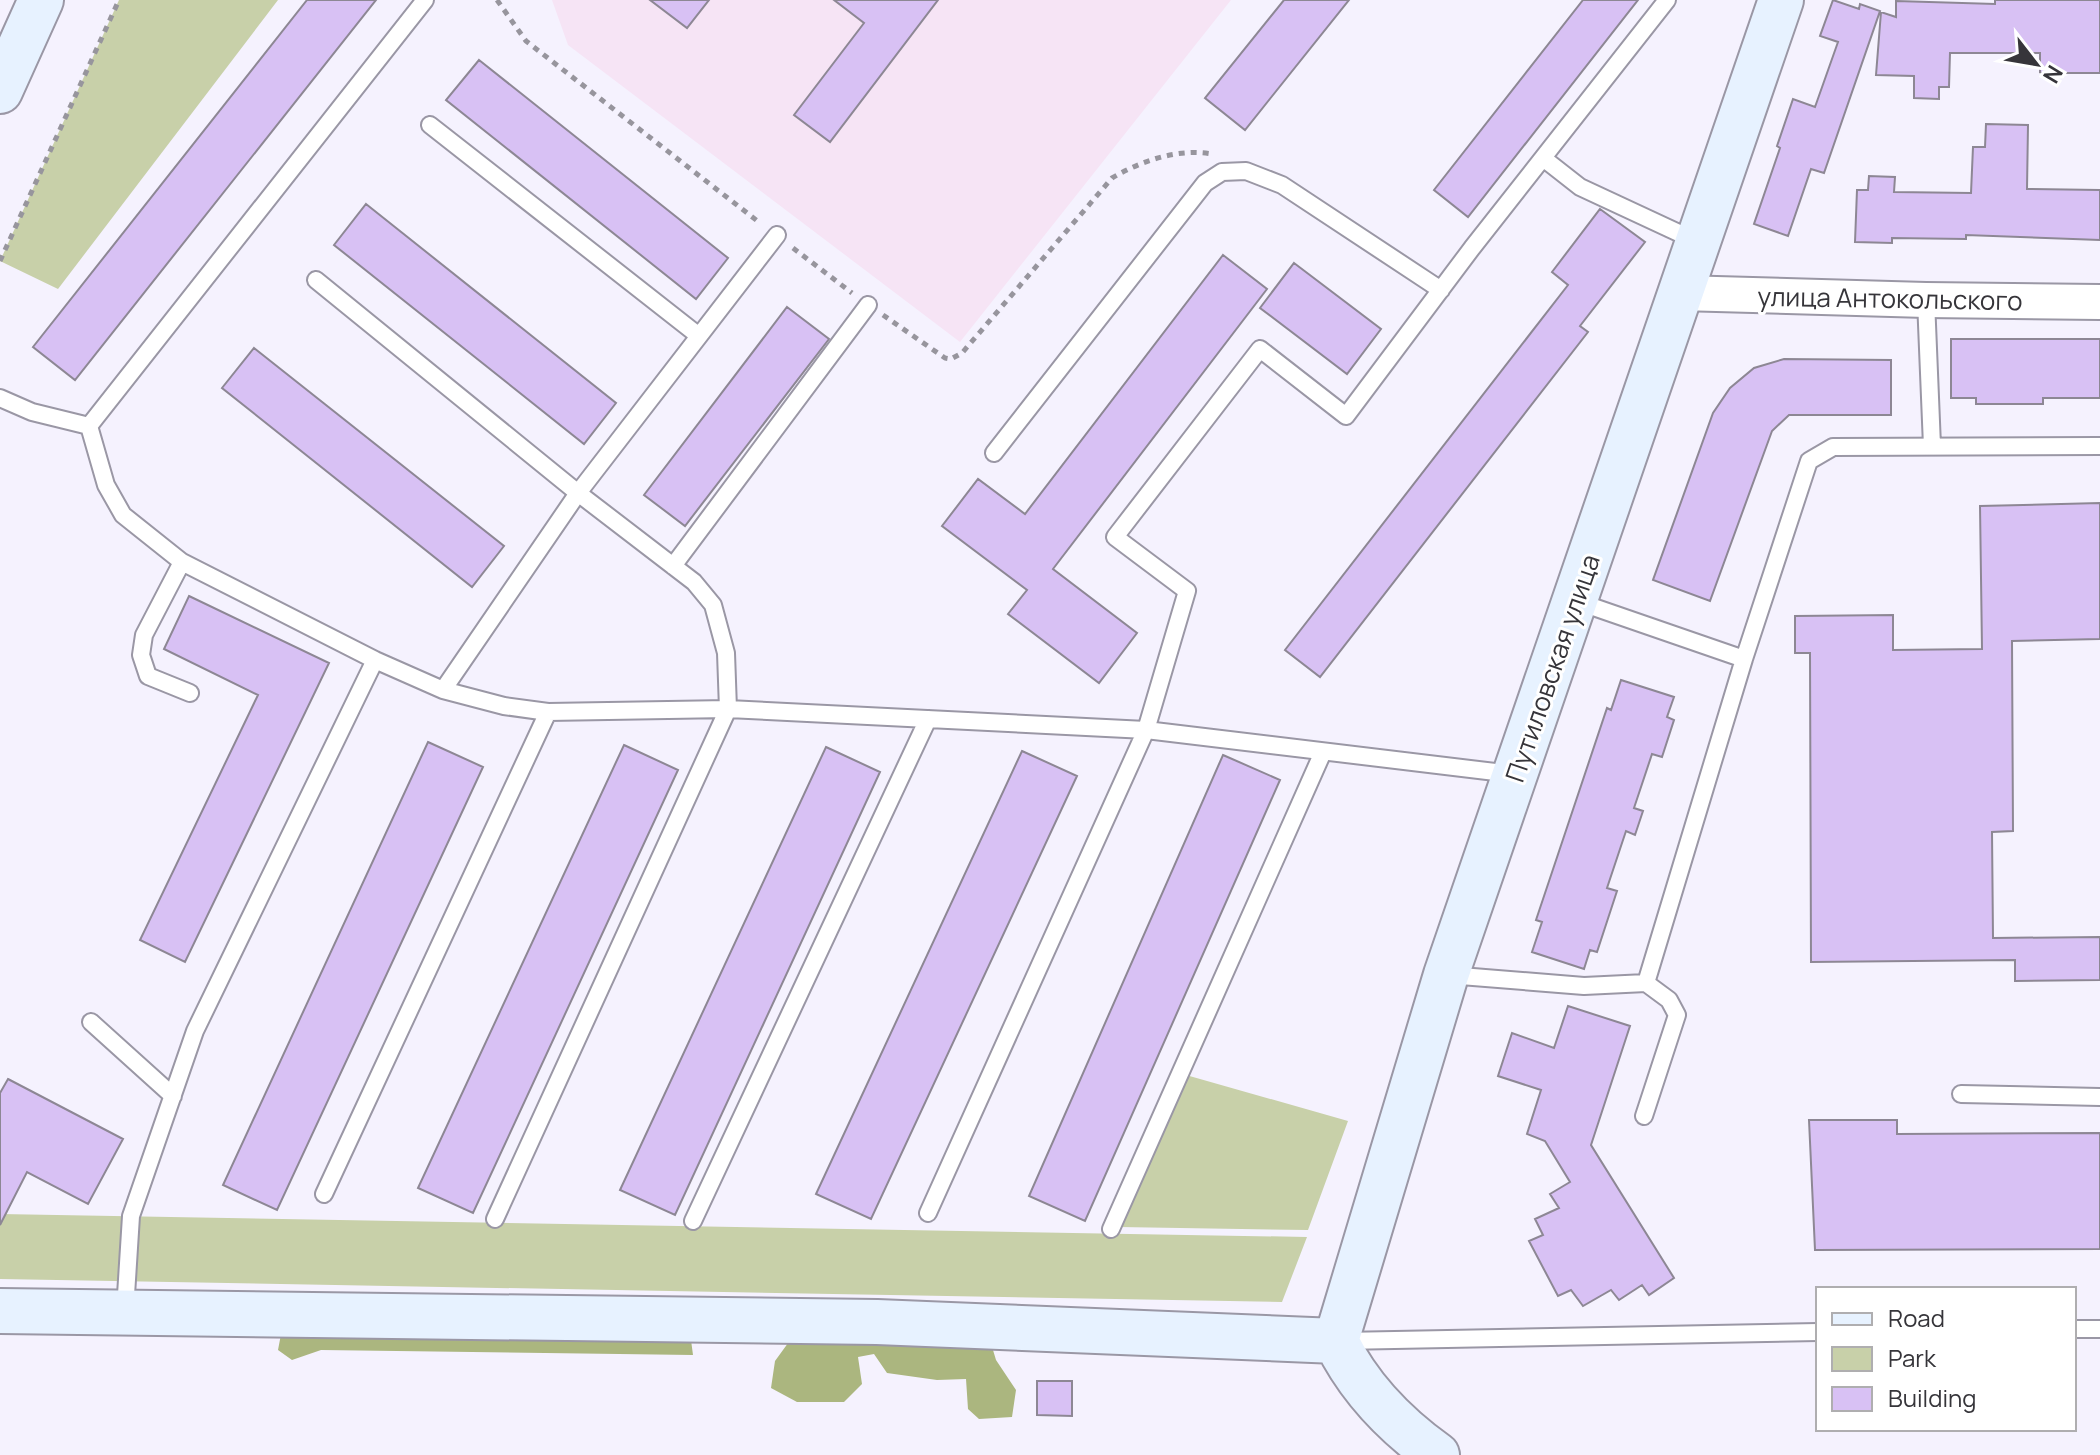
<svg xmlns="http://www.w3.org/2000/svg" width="2100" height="1455" viewBox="0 0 2100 1455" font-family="Manrope,sans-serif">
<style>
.education{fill:#f6e4f5}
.green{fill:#c8d0a9}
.forest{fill:#abb67f}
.building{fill:#d8c1f4;stroke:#8d8794;stroke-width:2}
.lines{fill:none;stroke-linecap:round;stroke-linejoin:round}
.lane-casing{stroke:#9a97a5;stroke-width:20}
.street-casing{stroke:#9a97a5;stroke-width:38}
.secondary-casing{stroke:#9a97a5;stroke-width:48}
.path{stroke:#97959d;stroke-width:5;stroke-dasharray:6 6;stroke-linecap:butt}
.lane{stroke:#fff;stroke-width:16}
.street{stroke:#fff;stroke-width:34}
.secondary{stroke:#e7f2ff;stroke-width:44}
.labels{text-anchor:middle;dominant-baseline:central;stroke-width:6;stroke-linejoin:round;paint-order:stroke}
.street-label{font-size:26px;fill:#36353a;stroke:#fff}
</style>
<rect width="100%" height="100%" fill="#f5f2fe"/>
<!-- education -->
<path class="education" d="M 552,0 L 1231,0 L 960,342 L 568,45 Z"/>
<!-- green -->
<path class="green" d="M 119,0 L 278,0 L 58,289 L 0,261 Z
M 1186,1075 L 1348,1121 L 1308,1230 L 1119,1227 Z
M 0,1214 L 1307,1237 L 1282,1302 L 0,1279 Z"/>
<!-- forest -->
<path class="forest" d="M 282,1329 L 691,1340 L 693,1355 L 321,1350 L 292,1360 L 278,1350 Z
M 791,1339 L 990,1340 L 996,1360 L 1016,1390 L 1012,1417 L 979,1419 L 968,1409 L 966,1379 L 937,1380 L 887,1373 L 874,1354 L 858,1357 L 862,1384 L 844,1402 L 797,1402 L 771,1388 L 775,1361 Z"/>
<!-- building -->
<path class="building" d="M 307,0 L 376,0 L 75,380 L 33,347 Z
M 650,0 L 709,0 L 687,28 Z
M 834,0 L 938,0 L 830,142 L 794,115 L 864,23 Z
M 1284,0 L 1349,0 L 1245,130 L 1205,98 Z
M 1583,0 L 1638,0 L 1468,217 L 1434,190 Z
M 1833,0 L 1859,9 L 1860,4 L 1880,11 L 1824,173 L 1811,169 L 1788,236 L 1754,224 L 1780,148 L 1777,146 L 1793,99 L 1815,107 L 1838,42 L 1820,36 Z
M 1995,0 L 2100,0 L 2100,73 L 2040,73 L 2040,53 L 1950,53 L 1949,87 L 1939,87 L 1939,99 L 1914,98 L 1914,76 L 1876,75 L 1881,12 L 1896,17 L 1896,1 L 1995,4 Z
M 479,60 L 728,258 L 696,299 L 446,100 Z
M 1986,124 L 2028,125 L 2027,189 L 2100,190 L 2100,240 L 1966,235 L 1966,239 L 1892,238 L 1892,243 L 1855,242 L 1857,190 L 1868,190 L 1869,176 L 1895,177 L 1894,192 L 1971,193 L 1973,147 L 1985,147 Z
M 366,204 L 616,403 L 584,444 L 334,245 Z
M 1600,209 L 1645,242 L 1580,326 L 1588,332 L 1320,677 L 1285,650 L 1568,285 L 1552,272 Z
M 1223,255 L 1267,289 L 1053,569 L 1137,633 L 1099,683 L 1008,614 L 1027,590 L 942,526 L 978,479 L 1025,514 Z
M 1294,263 L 1381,329 L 1347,374 L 1260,308 Z
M 787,307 L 829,339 L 685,526 L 644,495 Z
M 1951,339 L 2100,339 L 2100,398 L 2043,398 L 2043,404 L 1976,404 L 1976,398 L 1951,398 Z
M 254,348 L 504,546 L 472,587 L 222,388 Z
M 1784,359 L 1891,360 L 1891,415 L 1789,415 L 1772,431 L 1710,601 L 1653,580 L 1713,413 L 1730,388 L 1754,368 Z
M 2100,503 L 2100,639 L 2012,641 L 2013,831 L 1992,832 L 1993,938 L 2100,937 L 2100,980 L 2015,981 L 2015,960 L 1811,962 L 1810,653 L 1795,653 L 1795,616 L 1893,615 L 1893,650 L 1982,649 L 1980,506 Z
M 189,596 L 329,663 L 185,962 L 140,940 L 258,695 L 164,649 Z
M 1621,680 L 1674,697 L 1667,717 L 1674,720 L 1662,757 L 1652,754 L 1634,808 L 1643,811 L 1635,835 L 1626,831 L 1607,888 L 1617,891 L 1597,952 L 1590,950 L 1584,969 L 1532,952 L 1542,922 L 1536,920 L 1607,708 L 1611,710 Z
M 428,742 L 483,767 L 277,1210 L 223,1185 Z
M 624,745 L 678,770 L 473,1213 L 418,1188 Z
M 826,747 L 880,772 L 675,1215 L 620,1190 Z
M 1022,751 L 1077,776 L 871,1219 L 816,1194 Z
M 1223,755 L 1280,780 L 1085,1221 L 1029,1196 Z
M 1568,1006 L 1630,1026 L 1591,1145 L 1674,1278 L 1649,1295 L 1642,1285 L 1619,1300 L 1611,1290 L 1583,1306 L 1571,1290 L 1558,1296 L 1529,1241 L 1543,1235 L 1535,1219 L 1559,1208 L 1550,1194 L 1570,1182 L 1545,1141 L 1527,1134 L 1541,1090 L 1498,1076 L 1512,1033 L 1554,1048 Z
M 8,1079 L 123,1139 L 88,1204 L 27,1172 L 0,1225 L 0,1093 Z
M 1809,1120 L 1897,1120 L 1897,1134 L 2100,1133 L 2100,1249 L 1815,1250 Z
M 1037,1381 L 1072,1381 L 1072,1416 L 1037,1415 Z"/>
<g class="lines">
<!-- lane casing -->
<g class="lane-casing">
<path id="lane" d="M 430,125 L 699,336
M 1543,158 L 1580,187 L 1696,241
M 316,280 L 578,493 L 694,582 L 713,605 L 726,653 L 728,709 L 495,1219
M 1926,300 L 1932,446
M 0,398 L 32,412 L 89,426 L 106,485 L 123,515 L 182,562 L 375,660 L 443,690 L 504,706 L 548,712 L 728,709 L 1146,730 L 1512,774
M 89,426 L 425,0
M 994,453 L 1205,183 L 1222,172 L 1246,171 L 1282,185 L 1441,290
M 182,562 L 144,635 L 141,655 L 148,676 L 190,693
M 673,566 L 868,305
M 1576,601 L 1744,659
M 443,690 L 578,493 L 777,235
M 1448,975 L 1584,986 L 1646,983
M 91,1022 L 173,1096
M 1961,1094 L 2100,1097
M 1644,1116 L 1677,1015 L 1669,1000 L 1646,983 L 1744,659 L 1809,461 L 1833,447 L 2100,446
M 324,1194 L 548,712
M 928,1213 L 1146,730 L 1187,591 L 1115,537 L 1260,349 L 1346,416 L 1472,248 L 1667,0
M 693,1221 L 928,719
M 1111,1229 L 1323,752
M 125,1311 L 131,1216 L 195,1031 L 375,660
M 2074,1329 L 2100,1329
M 1342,1341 L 1818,1332"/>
</g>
<!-- street casing -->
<g class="street-casing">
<path id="street" d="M 1680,293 L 1926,300 L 2100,302"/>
</g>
<!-- secondary casing -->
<g class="secondary-casing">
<path id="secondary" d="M 0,91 L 41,0
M 0,1311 L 877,1322 L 1336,1341
M 1336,1341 L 1446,975 L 1781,0
M 1336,1341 C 1359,1388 1395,1425 1437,1455"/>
</g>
<!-- path -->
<path class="path" d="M 497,0 L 526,41 L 760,223
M 793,248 L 852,293
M 0,261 L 119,0
M 883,315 L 945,358 L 951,359 L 962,353 L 1112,178 C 1141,161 1178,148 1212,154"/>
<!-- lane -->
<use href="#lane" class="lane"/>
<!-- street -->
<use href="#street" class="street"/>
<!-- secondary -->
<use href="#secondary" class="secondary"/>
</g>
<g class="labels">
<!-- street labels -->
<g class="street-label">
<text transform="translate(1890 298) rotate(1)">улица Антокольского</text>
<text transform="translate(1552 668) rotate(-71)">Путиловская улица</text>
</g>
</g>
<!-- legend -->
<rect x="1816" y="1287" width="260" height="144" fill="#ffffff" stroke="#afaeb0" stroke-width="2"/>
<rect x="1832" y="1313" width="40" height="12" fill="#e7f2ff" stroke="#afaeb0" stroke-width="2"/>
<text x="1888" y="1327" font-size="24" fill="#36353a">Road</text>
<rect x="1832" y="1347" width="40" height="24" fill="#c8d0a9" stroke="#afaeb0" stroke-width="2"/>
<text x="1888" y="1367" font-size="24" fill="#36353a">Park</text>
<rect x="1832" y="1387" width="40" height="24" fill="#d8c1f4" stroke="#afaeb0" stroke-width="2"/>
<text x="1888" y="1407" font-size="24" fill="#36353a">Building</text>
<!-- north arrow -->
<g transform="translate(2036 64) rotate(121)" stroke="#ffffff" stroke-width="6" paint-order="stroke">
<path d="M0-6L14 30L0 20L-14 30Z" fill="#36353a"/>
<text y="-12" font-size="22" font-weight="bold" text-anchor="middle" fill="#36353a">N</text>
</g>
</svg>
